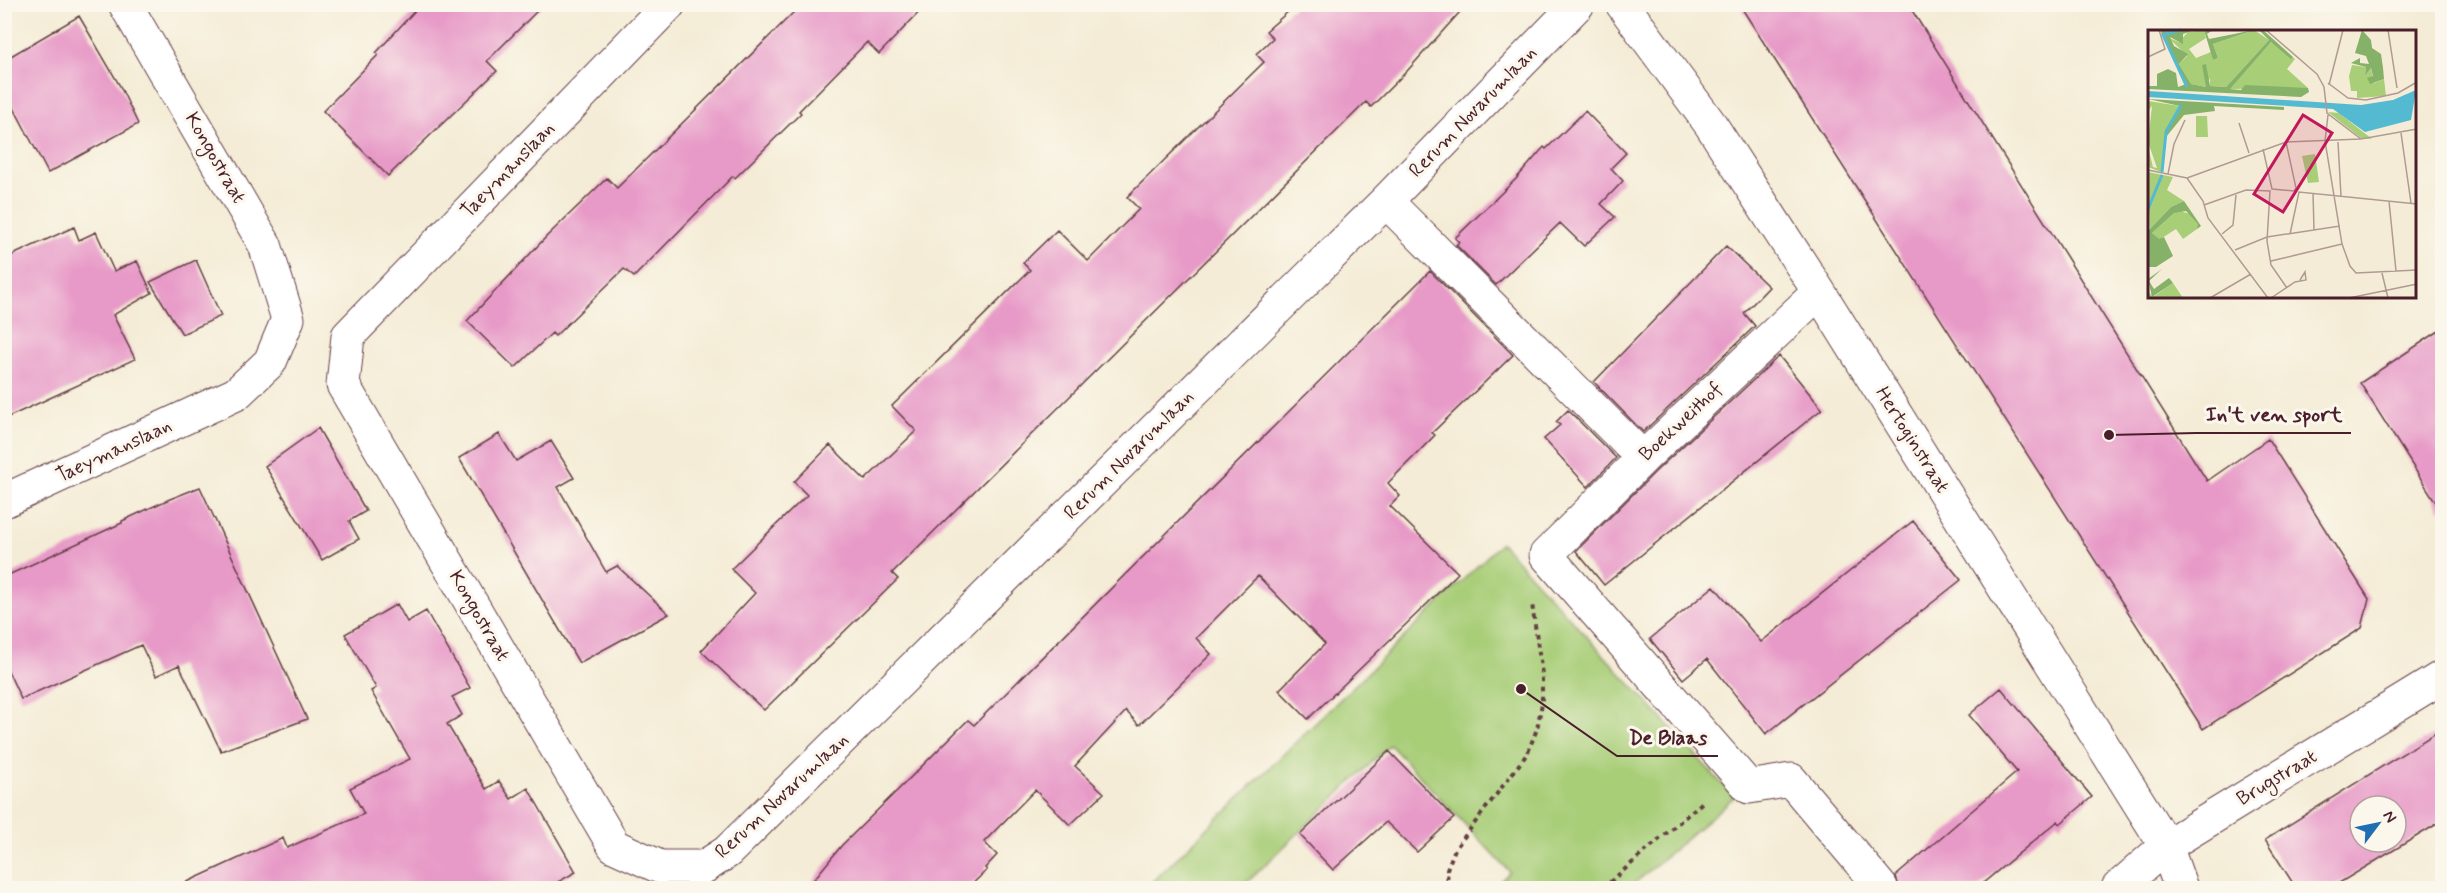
<svg xmlns="http://www.w3.org/2000/svg" width="2447" height="893" viewBox="0 0 2447 893" font-family="Mynerve,sans-serif">
<style>
.green{fill:#a8ce78;stroke:#797652;stroke-width:1.5}
.building{fill:#e79ac7;fill-rule:evenodd}
.lines{fill:none;stroke-linecap:round;stroke-linejoin:round}
.minor-casing{stroke:#643e45;stroke-width:35}
.path{stroke:#643e45;stroke-width:4;stroke-dasharray:4.5 4.5;stroke-linecap:butt}
.minor{stroke:#fff;stroke-width:33}
.labels{text-anchor:middle;dominant-baseline:central;stroke-width:6;stroke-linejoin:round;paint-order:stroke}
.street-label{font-size:20px;fill:#4a1f2b;stroke:#fbf7ec}
.inset-river{fill:none;stroke:#53bad1;stroke-width:3}
.inset-road{fill:none;stroke:#b09a92;stroke-width:1.5}
.view{fill:#c2185b;fill-opacity:0.15;stroke:#c2185b;stroke-width:3}
.inset-edge{fill:none;stroke:#4a1f2b;stroke-width:3}
.leader{fill:none;stroke:#4a1f2b;stroke-width:2}
.callout-dot{fill:#4a1f2b;stroke:#fbf7ec;stroke-width:2}
.callout-label{font-size:21px;text-anchor:middle;font-weight:bold;fill:#4a1f2b;stroke:#fbf7ec;stroke-width:6;stroke-linejoin:round;paint-order:stroke}
</style>
<rect width="100%" height="100%" fill="#fbf7ec"/>
<filter id="ink" filterUnits="userSpaceOnUse"><feTurbulence type="fractalNoise" baseFrequency=".0167" numOctaves="2"/><feDisplacementMap in="SourceGraphic" scale="12" xChannelSelector="R" yChannelSelector="G"/><feConvolveMatrix kernelMatrix="1 2 1 2 8 2 1 2 1" color-interpolation-filters="sRGB"/></filter>
<filter id="wash" filterUnits="userSpaceOnUse"><feTurbulence type="fractalNoise" baseFrequency=".008" numOctaves="4" result="noise"/><feDisplacementMap in="SourceGraphic" scale="24" xChannelSelector="R" yChannelSelector="G"/><feGaussianBlur stdDeviation="1.35" result="paint"/><feColorMatrix in="noise" values="0 0 0 0 0 0 0 0 0 0 0 0 0 0 0 0 0 1.4 0 .05"/><feComposite in="paint" operator="in"/></filter>
<g filter="url(#wash)">
<rect width="100%" height="100%" fill="#f4ecd6"/>
<!-- green -->
<path class="green" d="M 1501,543 L 1734,797 L 1629,888 L 1493,888 L 1510,872 L 1390,745 L 1241,888 L 1146,888 Z"/>
<g id="blocks">
<!-- building -->
<path class="building" d="M 421,4 L 544,4 L 487,61 L 497,71 L 388,176 L 323,111 L 378,55 L 376,53 Z
M 802,4 L 927,4 L 879,54 L 867,42 L 799,111 L 801,113 L 735,178 L 733,176 L 634,277 L 624,269 L 555,336 L 552,333 L 515,368 L 467,321 L 547,236 L 607,178 L 617,188 Z
M 1297,4 L 1467,4 L 1408,70 L 1371,107 L 1366,102 L 892,573 L 898,579 L 764,710 L 701,651 L 755,593 L 731,569 L 807,495 L 794,482 L 830,445 L 865,480 L 916,431 L 892,406 L 1030,270 L 1023,263 L 1057,230 L 1088,261 L 1139,209 L 1127,197 L 1264,62 L 1256,54 L 1273,38 L 1266,31 Z
M 1739,4 L 1908,4 L 2207,481 L 2268,439 L 2369,599 L 2362,628 L 2203,729 Z
M 79,16 L 120,86 L 138,124 L 48,173 L 4,89 L 4,60 Z
M 1585,111 L 1626,153 L 1611,168 L 1623,181 L 1601,204 L 1615,217 L 1584,246 L 1560,223 L 1496,285 L 1456,245 L 1459,242 L 1455,238 L 1516,179 L 1544,147 L 1546,149 Z
M 74,227 L 79,240 L 96,232 L 114,271 L 137,261 L 152,293 L 113,315 L 135,359 L 4,419 L 4,259 Z
M 1726,246 L 1769,287 L 1744,313 L 1755,326 L 1643,432 L 1594,382 Z
M 196,260 L 221,316 L 182,334 L 150,282 Z
M 1430,271 L 1513,355 L 1432,433 L 1435,435 L 1388,483 L 1400,496 L 1390,506 L 1458,573 L 1427,604 L 1308,719 L 1279,690 L 1325,644 L 1258,576 L 1196,638 L 1211,654 L 1139,725 L 1126,711 L 1075,766 L 1104,793 L 1070,825 L 1035,790 L 984,842 L 997,855 L 985,868 L 987,870 L 968,888 L 807,888 L 842,845 L 902,786 L 968,720 L 974,725 Z
M 2442,329 L 2442,512 L 2360,383 Z
M 1779,356 L 1822,409 L 1604,585 L 1576,551 L 1656,471 Z
M 1568,410 L 1616,458 L 1588,487 L 1544,439 L 1560,425 L 1556,422 Z
M 318,428 L 366,511 L 349,521 L 359,539 L 322,560 L 265,466 Z
M 499,434 L 516,461 L 551,441 L 574,478 L 558,487 L 606,572 L 617,566 L 669,614 L 579,663 L 459,458 Z
M 200,487 L 307,719 L 221,751 L 179,665 L 156,676 L 141,645 L 21,699 L 4,662 L 4,577 L 122,523 L 122,521 L 165,501 Z
M 1913,521 L 1961,580 L 1766,734 L 1707,659 L 1683,679 L 1650,639 L 1714,586 L 1761,642 Z
M 397,604 L 407,622 L 426,611 L 470,688 L 452,697 L 462,715 L 447,724 L 486,789 L 499,781 L 511,799 L 528,788 L 576,872 L 547,888 L 174,888 L 283,838 L 287,848 L 364,814 L 350,788 L 410,759 L 371,691 L 376,688 L 345,634 Z
M 2001,688 L 2092,797 L 2060,824 L 2058,821 L 1977,888 L 1899,888 L 1896,876 L 2017,772 L 1969,715 Z
M 2442,729 L 2442,821 L 2331,888 L 2296,888 L 2265,840 ZM 2360,806 L 2396,806 L 2396,842 L 2360,842 Z
M 1389,751 L 1454,818 L 1417,852 L 1386,822 L 1333,870 L 1300,835 Z"/>
</g>
</g>
<g filter="url(#ink)">
<use href="#blocks" fill-opacity="0" stroke="#643e45" stroke-width="1.5"/>
<g class="lines">
<!-- minor casing -->
<g class="minor-casing">
<path id="minor" d="M 669,4 L 348,336 L 343,385 L 614,846 L 660,867 L 704,867 L 727,852 L 1386,201 L 1578,4
M 1622,4 L 1711,125 L 1819,292 L 2166,846 L 2181,888
M 1386,201 L 1643,458
M 1819,292 L 1643,458 L 1546,555 L 1749,787 L 1791,780 L 1881,887
M 4,501 L 236,394 L 270,362 L 288,319 L 265,245 L 125,4
M 2118,888 L 2166,846 L 2442,677"/>
</g>
<!-- path -->
<path class="path" d="M 1448,888 L 1447,869 L 1455,849 L 1527,754 L 1537,729 L 1542,703 L 1542,674 L 1532,604
M 1603,888 L 1705,800"/>
<!-- minor -->
<use href="#minor" class="minor"/>
</g>
</g>
<g class="labels">
<!-- street labels -->
<g class="street-label">
<text transform="translate(1473 112) rotate(-46)">Rerum Novarumlaan</text>
<text transform="translate(215 158) rotate(60)">Kongostraat</text>
<text transform="translate(508 170) rotate(-46)">Taeymanslaan</text>
<text transform="translate(1681 422) rotate(-43)">Boekweithof</text>
<text transform="translate(1912 440) rotate(58)">Hertoginstraat</text>
<text transform="translate(114 451) rotate(-25)">Taeymanslaan</text>
<text transform="translate(1129 455) rotate(-45)">Rerum Novarumlaan</text>
<text transform="translate(479 616) rotate(60)">Kongostraat</text>
<text transform="translate(2277 778) rotate(-31)">Brugstraat</text>
<text transform="translate(782 796) rotate(-43)">Rerum Novarumlaan</text>
</g>
</g>
<!-- overview -->
<g transform="translate(2148 30)">
<rect width="268" height="268" fill="#f4ecd6"/>
<path d="M 56,0 L 58,8 L 41,19 L 48,28 L 63,22 L 65,30 L 70,28 L 65,14 L 106,0 L 121,10 L 78,57 L 62,56 L 62,48 L 58,57 L 43,54 L 31,34 L 39,26 L 21,8 L 31,12 L 40,2 ZM 123,12 L 147,29 L 139,39 L 160,58 L 81,59 ZM 204,35 L 218,37 L 217,46 L 223,38 L 226,53 L 236,49 L 238,66 L 209,68 L 209,61 L 203,61 L 201,46 ZM 0,71 L 32,76 L 18,100 L 13,142 L 0,137 L 0,117 L 5,137 L 9,138 L 0,112 L 4,76 L 0,81 ZM 180,82 L 191,83 L 224,109 L 213,108 ZM 48,86 L 59,86 L 60,107 L 48,107 ZM 167,124 L 171,152 L 160,153 L 154,126 ZM 0,142 L 25,147 L 19,160 L 36,171 L 23,177 L 2,199 ZM 29,180 L 42,184 L 51,194 L 49,199 L 35,209 L 28,199 L 11,210 L 4,203 ZM 25,253 L 35,268 L 0,268 L 0,261 L 5,267 Z" fill="#a8ce78"/>
<path d="M 12,0 L 47,0 L 35,4 L 35,14 L 22,7 L 26,16 L 40,24 L 31,34 L 43,54 L 58,57 L 54,35 L 58,34 L 62,56 L 78,57 L 121,10 L 111,0 L 115,0 L 145,27 L 143,29 L 123,12 L 82,59 L 93,60 L 97,55 L 160,58 L 161,62 L 153,67 L 0,59 L 0,56 L 9,56 L 9,44 L 20,39 L 28,43 L 30,57 L 38,54 ZM 56,0 L 65,0 L 59,4 L 61,9 L 106,0 L 65,14 L 70,28 L 65,30 ZM 214,0 L 223,10 L 224,18 L 233,24 L 235,38 L 236,49 L 222,54 L 219,48 L 225,46 L 223,38 L 217,46 L 218,37 L 203,33 L 212,28 L 212,33 L 221,34 L 218,26 L 207,23 ZM 0,69 L 136,77 L 136,80 L 66,76 L 67,81 L 36,85 L 18,107 L 17,100 L 32,76 ZM 36,171 L 53,196 L 49,199 L 50,194 L 38,181 L 26,183 L 4,203 L 11,209 L 16,207 L 25,226 L 8,237 L 0,237 L 0,201 L 23,177 ZM 14,239 L 1,251 L 6,259 L 21,248 L 25,253 L 4,267 L 0,249 Z" fill="#86b168"/>
<path d="M 268,60 L 263,90 L 217,102 L 185,79 L 0,67 L 0,61 L 213,75 L 245,70 Z" fill="#53bad1"/>
<path class="inset-river" d="M 32,0 L 15,5 L 39,57M 14,142 L 18,102 L 33,75M 0,179 L 14,145"/>
<path class="inset-road" d="M 118,0 L 170,45M 240,0 L 249,58M 0,27 L 17,19 L 11,0M 169,44 L 176,57 L 179,83 L 213,109 L 269,99M 180,53 L 200,68 L 218,70 L 250,63 L 269,52M 181,55 L 195,0M 180,85 L 177,111 L 194,214 L 202,236 L 208,243 L 269,240M 91,93 L 101,123M 253,103 L 263,173M 190,112 L 193,166M 115,119 L 124,159 L 146,161 L 148,158 L 138,112M 0,140 L 39,148M 20,144 L 26,114 L 37,90M 39,148 L 138,112 L 213,109M 39,148 L 55,171 L 60,188 L 120,268M 165,163 L 166,200M 241,171 L 248,241M 56,175 L 98,160 L 122,161 L 119,211 L 123,235 L 139,258M 74,204 L 85,195 L 88,165M 142,204 L 151,162 L 269,174M 87,220 L 119,207 L 192,196M 123,231 L 194,214M 234,243 L 240,268M 62,268 L 103,244M 123,268 L 147,252 L 158,250 L 157,242 L 152,250M 201,268 L 269,254"/>
<path class="view" d="M 155,85 L 184,103 L 135,182 L 106,164 Z"/>
<rect width="268" height="268" class="inset-edge"/>
</g>
<!-- callouts -->
<path class="leader" d="M2109 435L2196 433H2351M1521 689L1617 756H1718"/>
<g class="callout-dot">
<circle cx="2109" cy="435" r="6"/>
<circle cx="1521" cy="689" r="6"/>
</g>
<g class="callout-label">
<text x="2274" y="421">In't ven sport</text>
<text x="1668" y="744">De Blaas</text>
</g>
<!-- margin -->
<rect width="2447" height="893" fill="none" stroke="#fbf7ec" stroke-width="24"/>
<!-- north arrow -->
<g transform="translate(2378 824) rotate(58)"><circle r="28" fill="#fbf7ec" stroke="#b4a19f" stroke-width="1.5"/>
<path d="M0-4.5L10 22L0 15L-10 22Z" fill="#1f6fb2"/>
<text y="-9" font-size="16" font-weight="bold" text-anchor="middle" fill="#4a1f2b">N</text>
</g>
</svg>
